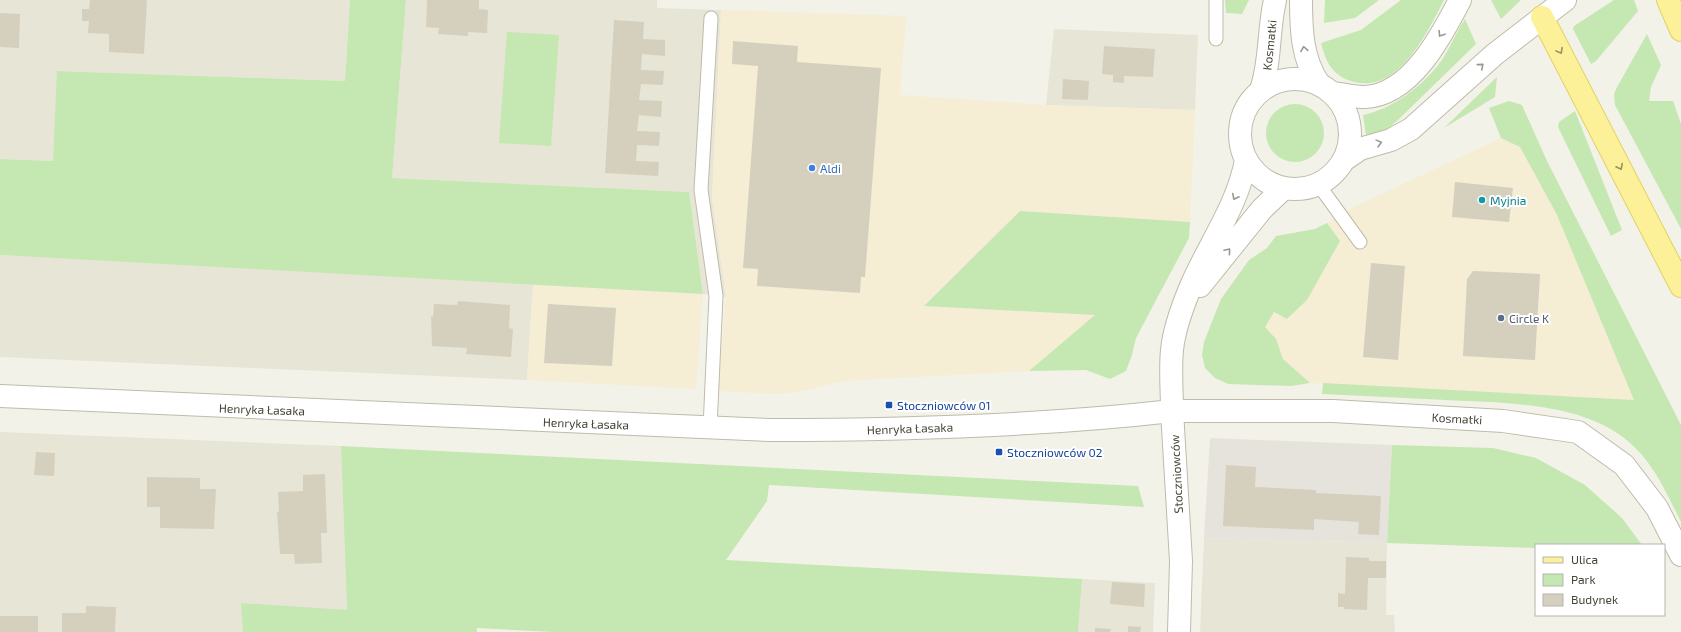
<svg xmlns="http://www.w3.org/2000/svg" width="1681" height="632" viewBox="0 0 1681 632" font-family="'Exo 2',sans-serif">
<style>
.residential{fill:#e7e5d6}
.commercial{fill:#f5edd4}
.industrial{fill:#e6e3dc}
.green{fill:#c5e7b2}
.building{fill:#d5d0bd}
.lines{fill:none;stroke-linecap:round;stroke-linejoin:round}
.service-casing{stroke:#bfbbaa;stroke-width:15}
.minor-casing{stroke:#bfbbaa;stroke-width:24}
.tertiary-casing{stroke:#bfbbaa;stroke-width:24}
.primary-casing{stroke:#e1d268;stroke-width:24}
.service{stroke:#fff;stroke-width:13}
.minor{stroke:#fff;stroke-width:22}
.tertiary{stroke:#fff;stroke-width:22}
.primary{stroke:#fcf199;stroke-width:22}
.oneway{stroke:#9a9891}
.oneway2{stroke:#989163}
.shop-dot{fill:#3f7fe0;stroke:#fff;stroke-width:1.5}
.culture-dot{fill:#0f9aa8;stroke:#fff;stroke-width:1.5}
.service-dot{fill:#5c6f8a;stroke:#fff;stroke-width:1.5}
.transit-dot{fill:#1a4fb4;stroke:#fff;stroke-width:1.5}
.labels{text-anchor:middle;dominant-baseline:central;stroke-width:4;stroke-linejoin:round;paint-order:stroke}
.street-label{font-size:12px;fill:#474337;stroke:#fff}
.shop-label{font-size:12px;fill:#366cbe;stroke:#fff;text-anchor:start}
.culture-label{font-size:12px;fill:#0d838f;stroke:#fff;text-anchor:start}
.service-label{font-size:12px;fill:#4e5e75;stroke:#fff;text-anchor:start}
.transit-label{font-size:12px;fill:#164399;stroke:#fff;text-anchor:start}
</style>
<rect width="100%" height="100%" fill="#f3f2e8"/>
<!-- residential -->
<path class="residential" d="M 0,0 L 350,0 L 345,81 L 58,71 L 53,161 L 0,159 Z
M 406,0 L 657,0 L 657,8 L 721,10 L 712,198 L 726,297 L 703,294 L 689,192 L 392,178 Z
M 1054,29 L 1198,35 L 1195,110 L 1046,105 Z
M 0,255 L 533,284 L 527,380 L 0,357 Z
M 0,432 L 341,446 L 347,611 L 242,603 L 243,632 L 0,632 Z
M 1204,538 L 1387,543 L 1386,615 L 1394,615 L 1395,632 L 1200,632 Z
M 1082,579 L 1155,583 L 1153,632 L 1078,632 Z"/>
<!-- commercial -->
<path class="commercial" d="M 721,10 L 906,16 L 900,95 L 1046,105 L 1195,110 L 1190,222 L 1020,211 L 924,306 L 1095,315 L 1029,371 L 843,381 L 803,391 L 778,394 L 718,391 L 726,297 L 712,198 Z
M 1501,138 L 1520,147 L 1557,215 L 1635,400 L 1310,383 L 1283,359 L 1276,339 L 1265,327 L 1274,312 L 1288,319 L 1307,300 L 1340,241 L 1327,223 L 1356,206 Z
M 533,284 L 703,294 L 696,389 L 527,380 Z"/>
<!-- industrial -->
<path class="industrial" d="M 1210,438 L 1392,445 L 1387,543 L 1204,538 Z"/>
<!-- green -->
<path class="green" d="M 350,0 L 406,0 L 392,178 L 689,192 L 703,294 L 0,255 L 0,159 L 53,161 L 57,71 L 345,81 Z
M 1225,0 L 1249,0 L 1242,14 L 1226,13 Z
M 1325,0 L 1379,0 L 1355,18 L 1324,23 Z
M 1401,0 L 1444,0 C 1427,33 1396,99 1348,80 C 1332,74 1325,60 1321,43 L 1361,30 Z
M 1491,0 L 1521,0 L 1501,19 Z
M 1614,0 L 1634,0 L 1638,11 L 1596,61 L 1591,64 L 1573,29 L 1574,26 Z
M 1465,19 L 1476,44 L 1398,120 L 1385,131 L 1366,135 L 1363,115 C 1392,109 1420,88 1439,64 C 1449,51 1455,34 1465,19 Z
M 507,32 L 559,35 L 551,146 L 499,143 Z
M 1647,34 L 1661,65 L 1651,87 L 1649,101 L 1673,101 L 1681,124 L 1681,229 L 1615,105 L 1614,94 L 1617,87 Z
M 1497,77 L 1495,97 L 1444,128 Z
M 1509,101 L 1522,105 L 1547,161 L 1681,425 L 1681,522 C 1666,492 1652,459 1624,438 C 1578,402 1502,403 1446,400 C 1405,398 1364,396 1322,394 L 1323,383 L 1634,400 L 1557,215 L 1520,147 L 1501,138 L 1489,108 Z
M1266 133a29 29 0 1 1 58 0a29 29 0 1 1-58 0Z
M 1575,111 L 1622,230 L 1611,236 L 1558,127 L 1559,122 Z
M 1020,211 L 1190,222 L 1189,238 L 1136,338 L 1132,355 L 1126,371 L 1110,379 L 1086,370 L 1029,371 L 1095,315 L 924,306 Z
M 1327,223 L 1340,241 L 1307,300 L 1287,319 L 1274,312 L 1265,327 L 1276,339 L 1283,359 L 1310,383 L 1291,386 L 1228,384 L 1215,378 L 1205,368 L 1202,355 L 1204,342 L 1221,299 L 1249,260 L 1267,248 L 1276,236 L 1315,229 Z
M 1392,445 L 1493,448 L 1536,458 L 1585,485 L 1622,518 L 1642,545 L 1536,545 L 1536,548 L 1387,543 Z
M 341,446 L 1138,486 L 1144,507 L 769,485 L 767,501 L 726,560 L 1082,579 L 1078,632 L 553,632 L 477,628 L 477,632 L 243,632 L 241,603 L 347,610 Z"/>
<!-- building -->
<path class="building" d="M 90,0 L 147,0 L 144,54 L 109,52 L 109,34 L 88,33 L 89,21 L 82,21 L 82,9 L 89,9 Z
M 427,0 L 479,0 L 479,9 L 488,10 L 487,33 L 468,32 L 468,36 L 438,34 L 439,28 L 426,27 Z
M 0,13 L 20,14 L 19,48 L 0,47 Z
M 614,20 L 644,22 L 643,39 L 665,40 L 665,56 L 642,54 L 641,70 L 664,71 L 663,85 L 641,84 L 639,100 L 662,101 L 661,117 L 639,115 L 637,131 L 660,132 L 659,146 L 637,145 L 636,161 L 659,162 L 658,176 L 605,173 Z
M 733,41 L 798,46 L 797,62 L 881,68 L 865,277 L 861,277 L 860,293 L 757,286 L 758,269 L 743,268 L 758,66 L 732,64 Z
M 1104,46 L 1155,49 L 1153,77 L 1124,76 L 1124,83 L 1113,82 L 1113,75 L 1102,74 Z
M 1063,79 L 1089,81 L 1088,100 L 1062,99 Z
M 1455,182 L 1513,188 L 1509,222 L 1452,217 Z
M 1371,263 L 1405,266 L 1398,360 L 1363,357 Z
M 1473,271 L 1540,274 L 1535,360 L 1463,356 L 1467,279 Z
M 458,301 L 510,305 L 509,328 L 513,329 L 511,357 L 466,354 L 467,348 L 432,346 L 431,316 L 433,317 L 434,304 L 457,305 Z
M 548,304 L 616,308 L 612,366 L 544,363 Z
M 36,452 L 55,453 L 54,476 L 34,475 Z
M 1226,465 L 1256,467 L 1255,487 L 1316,490 L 1316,493 L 1381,496 L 1379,535 L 1358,534 L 1359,522 L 1314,519 L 1314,530 L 1223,526 Z
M 325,474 L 327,533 L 321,533 L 322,563 L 295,564 L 294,554 L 280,554 L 277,512 L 279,512 L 278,492 L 303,491 L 303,475 Z
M 147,477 L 200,478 L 200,489 L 216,489 L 214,529 L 160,528 L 160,507 L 147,507 Z
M 1346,557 L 1369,558 L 1369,561 L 1386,561 L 1386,578 L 1368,578 L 1367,610 L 1344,609 L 1344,607 L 1338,607 L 1338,593 L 1345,594 Z
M 1112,582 L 1145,584 L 1144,607 L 1110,604 Z
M 86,606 L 116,607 L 115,632 L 62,632 L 62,613 L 86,613 Z
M 0,616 L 38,616 L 38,632 L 0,632 Z
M 1128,626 L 1141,627 L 1140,632 L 1128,632 Z
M 1095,628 L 1111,629 L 1110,632 L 1095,632 Z"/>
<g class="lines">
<!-- service casing -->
<g class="service-casing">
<path id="service" d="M 1216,39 L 1216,0
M 1318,184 L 1360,242
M 710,428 L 716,296 L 701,190 L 711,18"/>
</g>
<!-- minor casing -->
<g class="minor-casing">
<path id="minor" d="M 1301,0 C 1301,30 1302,59 1319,84
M 1261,90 C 1271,61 1268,30 1275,0
M 1179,632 L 1181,561 L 1172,411 L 1333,411 L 1503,421 L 1578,432 L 1624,465 L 1657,508 L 1681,555"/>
</g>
<!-- tertiary casing -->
<g class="tertiary-casing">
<path id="tertiary" d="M1240 134a55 55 0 1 1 110 0a55 55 0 1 1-110 0Z
M 1332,93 C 1343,94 1354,97 1365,97 C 1411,95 1442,35 1460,0
M 1344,160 L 1360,149 L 1391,140 L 1411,129 L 1495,54 L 1565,0
M 1200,286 L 1262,209 L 1284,188
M 0,396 L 770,430 C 904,430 1039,426 1172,411 C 1172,391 1170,370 1172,350 C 1174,329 1183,305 1191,286 C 1209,244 1238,205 1246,160"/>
</g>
<!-- primary casing -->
<g class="primary-casing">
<path id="primary" d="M 1668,0 L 1681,30
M 1542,17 L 1681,286"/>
</g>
<!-- service -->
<use href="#service" class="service"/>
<!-- minor -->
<use href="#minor" class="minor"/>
<!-- tertiary -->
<use href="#tertiary" class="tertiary"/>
<!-- primary -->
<use href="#primary" class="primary"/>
</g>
<!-- one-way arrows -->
<defs><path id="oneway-chevron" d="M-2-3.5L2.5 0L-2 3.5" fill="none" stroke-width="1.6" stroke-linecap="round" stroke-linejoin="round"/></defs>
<g class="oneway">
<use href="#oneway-chevron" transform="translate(1441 34) rotate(122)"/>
<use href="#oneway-chevron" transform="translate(1304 49) rotate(-99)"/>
<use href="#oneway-chevron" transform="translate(1481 66) rotate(-41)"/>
<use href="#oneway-chevron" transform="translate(1379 143) rotate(-15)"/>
<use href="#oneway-chevron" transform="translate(1235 197) rotate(117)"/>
<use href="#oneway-chevron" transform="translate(1228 251) rotate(-50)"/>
</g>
<g class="oneway2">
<use href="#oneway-chevron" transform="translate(1560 51) rotate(62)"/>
<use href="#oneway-chevron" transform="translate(1620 167) rotate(63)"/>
</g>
<!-- markers -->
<circle class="shop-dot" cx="812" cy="168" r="4"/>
<circle class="culture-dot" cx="1482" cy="200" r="4"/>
<circle class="service-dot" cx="1501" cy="318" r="4"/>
<g class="transit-dot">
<rect x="885" y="401" width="8" height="8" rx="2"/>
<rect x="995" y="448" width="8" height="8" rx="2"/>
</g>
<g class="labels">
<!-- street labels -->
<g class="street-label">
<text transform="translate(1269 45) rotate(-84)">Kosmatki</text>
<text transform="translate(262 409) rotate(2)">Henryka Łasaka</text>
<text transform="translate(1457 418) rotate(3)">Kosmatki</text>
<text transform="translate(586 423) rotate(2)">Henryka Łasaka</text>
<text transform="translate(910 428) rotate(-2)">Henryka Łasaka</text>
<text transform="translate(1176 474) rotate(-93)">Stoczniowców</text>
</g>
<!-- shop labels -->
<g class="shop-label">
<text x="820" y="168">Aldi</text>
</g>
<!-- culture labels -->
<g class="culture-label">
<text x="1490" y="200">Myjnia</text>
</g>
<!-- service labels -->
<g class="service-label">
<text x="1509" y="318">Circle K</text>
</g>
<!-- transit labels -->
<g class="transit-label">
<text x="897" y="405">Stoczniowców 01</text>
<text x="1007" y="452">Stoczniowców 02</text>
</g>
</g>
<!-- legend -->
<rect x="1535" y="544" width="130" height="72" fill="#ffffff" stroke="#b5b4af"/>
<rect x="1543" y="557" width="20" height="6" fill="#fcf199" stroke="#b5b4af"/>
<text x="1571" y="564" font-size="12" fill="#474337">Ulica</text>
<rect x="1543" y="574" width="20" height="12" fill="#c5e7b2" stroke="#b5b4af"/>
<text x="1571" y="584" font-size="12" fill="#474337">Park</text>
<rect x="1543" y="594" width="20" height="12" fill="#d5d0bd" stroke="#b5b4af"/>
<text x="1571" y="604" font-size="12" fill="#474337">Budynek</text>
</svg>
